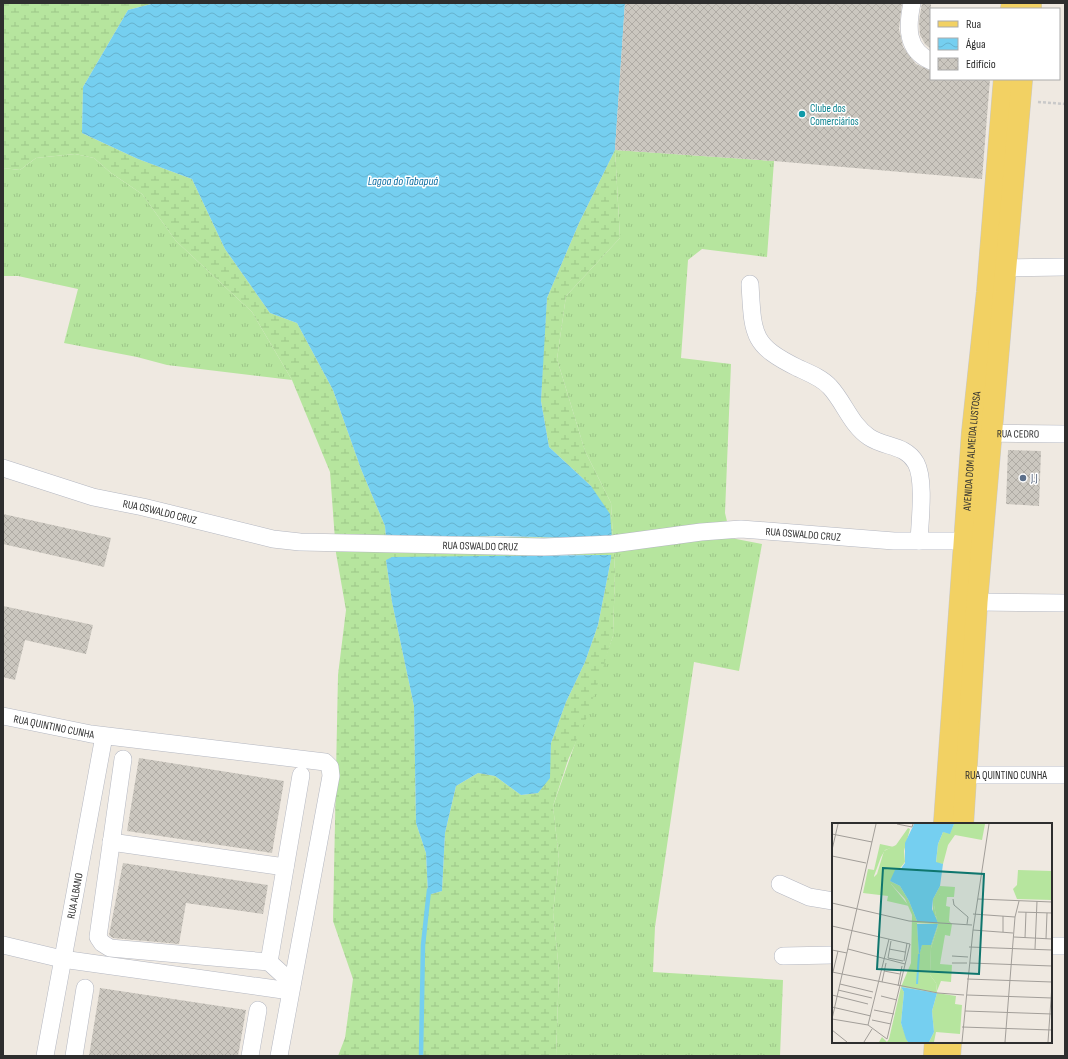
<svg xmlns="http://www.w3.org/2000/svg" width="1068" height="1059" viewBox="0 0 1068 1059" font-family="'Sofia Sans Condensed',sans-serif">
<style>
.grass{fill:url(#grass-tufts)}
.wetland{fill:url(#wetland-marsh);fill-rule:evenodd}
.water{fill:url(#water-waves)}
.lines{fill:none;stroke-linecap:round;stroke-linejoin:round}
.stream{stroke:#75cff0;stroke-width:4.5}
.building{fill:url(#building-cross-hatch)}
.minor-casing{stroke:#b4b7c1;stroke-width:18}
.major-casing{stroke:#c9c9c9;stroke-width:22}
.path{stroke:#c9c9c9;stroke-width:2.5;stroke-dasharray:3 2;stroke-linecap:butt}
.minor{stroke:#fff;stroke-width:17}
.major{stroke:#f2d163;stroke-width:21}
.culture-dot{fill:#0f9aa8;stroke:#fff;stroke-width:1.5}
.service-dot{fill:#5c6f8a;stroke:#fff;stroke-width:1.5}
.labels{text-anchor:middle;dominant-baseline:central;stroke-width:3;stroke-linejoin:round;paint-order:stroke}
.culture-label{font-size:11px;fill:#0d838f;stroke:#fff;text-anchor:start}
.street-label{font-size:11px;fill:#2e2e2e;stroke:#fff}
.service-label{font-size:11px;fill:#4e5e75;stroke:#fff;text-anchor:start}
.water-label{font-size:12px;font-style:italic;fill:#0d6fa3;stroke:#fff}
.inset-river{fill:none;stroke:#75cff0;stroke-width:2}
.inset-road{fill:none;stroke:#a29e99;stroke-width:1}
.view{fill:#0f766e;fill-opacity:0.15;stroke:#0f766e;stroke-width:2}
.inset-edge{fill:none;stroke:#2e2e2e;stroke-width:2}
</style>
<defs>
<pattern id="grass-tufts" width="24" height="20" patternUnits="userSpaceOnUse"><rect width="24" height="20" fill="#b6e59e"/><path d="M3 7l-1-3M5 7V3M7 7l1-3M15 17l-1-3M17 17v-4M19 17l1-3" fill="none" stroke="#9dc588"/></pattern>
<pattern id="wetland-marsh" width="20" height="14" patternUnits="userSpaceOnUse"><rect width="20" height="14" fill="#b6e59e"/><path d="M1 5h8M5 5V1M11 12h8M15 12V8" fill="none" stroke="#9dc588"/></pattern>
<pattern id="water-waves" width="16" height="10" patternUnits="userSpaceOnUse"><rect width="16" height="10" fill="#75cff0"/><path d="M0 5q4-4 8 0t8 0" fill="none" stroke="#66b2ce"/></pattern>
<pattern id="building-cross-hatch" width="8" height="8" patternUnits="userSpaceOnUse"><rect width="8" height="8" fill="#cbc7bf"/><path d="M0 0l8 8M0 8l8-8" fill="none" stroke="#afaba4"/></pattern>
</defs>
<rect width="100%" height="100%" fill="#efe9e1"/>
<!-- grass -->
<path class="grass" d="M 615,150 L 774,161 L 767,257 L 702,249 L 688,260 L 681,358 L 731,364 L 725,513 L 731,538 L 762,544 L 739,671 L 694,662 L 655,927 L 653,972 L 783,980 L 780,1056 L 556,1056 L 559,971 L 553,912 L 559,859 L 553,806 L 613,636 L 615,573 L 611,503 L 585,451 L 557,359 L 566,296 L 620,238 Z
M 75,154 L 94,158 L 111,173 L 142,194 L 176,241 L 252,312 L 292,380 L 167,365 L 137,357 L 64,343 L 78,289 L 18,276 L 3,276 L 3,168 L 20,170 L 36,158 Z"/>
<!-- wetland -->
<path class="wetland" d="M 3,3 L 155,3 L 128,10 L 83,87 L 82,133 L 138,159 L 192,179 L 225,249 L 270,313 L 297,323 L 333,390 L 361,469 L 385,526 L 386,538 L 426,536 L 580,538 L 591,486 L 549,447 L 541,401 L 543,356 L 547,298 L 579,223 L 615,150 L 620,238 L 566,296 L 557,359 L 585,451 L 611,503 L 615,573 L 613,636 L 587,717 L 568,760 L 553,806 L 559,859 L 553,912 L 559,971 L 556,1056 L 338,1056 L 345,1038 L 353,979 L 333,921 L 338,675 L 346,610 L 336,553 L 330,472 L 292,380 L 252,312 L 176,241 L 142,194 L 111,173 L 94,158 L 75,154 L 36,158 L 20,170 L 3,168 ZM 541,555 L 611,555 L 611,559 L 598,625 L 585,662 L 566,702 L 551,743 L 549,778 L 538,793 L 521,795 L 495,776 L 478,773 L 456,786 L 445,833 L 442,891 L 428,895 L 426,853 L 416,823 L 414,706 L 392,602 L 386,560 Z"/>
<!-- water -->
<path class="water" d="M 155,3 L 625,3 L 615,150 L 579,223 L 547,298 L 541,401 L 549,447 L 591,486 L 610,514 L 612,539 L 496,536 L 386,538 L 385,526 L 361,469 L 333,390 L 297,323 L 270,313 L 225,249 L 192,179 L 138,159 L 82,133 L 83,87 L 128,10 Z
M 601,555 L 611,555 L 611,559 L 598,625 L 585,662 L 566,702 L 551,743 L 550,778 L 538,793 L 521,795 L 495,776 L 478,773 L 456,786 L 445,833 L 442,891 L 428,895 L 426,853 L 416,823 L 414,706 L 392,602 L 386,560 L 392,557 Z"/>
<g class="lines">
<!-- stream -->
<path class="stream" d="M 421,1056 L 423,945 L 429,890"/>
</g>
<!-- building -->
<path class="building" d="M 625,3 L 902,3 L 899,29 L 903,47 L 916,64 L 931,71 L 931,79 L 990,79 L 982,179 L 774,161 L 615,150 Z
M 922,3 L 931,3 L 931,49 L 925,44 L 920,35 L 919,21 Z
M 1008,450 L 1041,451 L 1039,506 L 1006,504 Z
M 3,514 L 111,538 L 104,567 L 3,544 Z
M 3,606 L 93,625 L 86,654 L 25,640 L 15,680 L 3,677 Z
M 139,758 L 284,781 L 272,853 L 127,831 Z
M 123,863 L 268,885 L 263,914 L 186,903 L 179,944 L 113,938 L 109,935 Z
M 100,988 L 246,1010 L 238,1056 L 89,1056 Z"/>
<g class="lines">
<!-- minor casing -->
<g class="minor-casing">
<g id="minor">
<path d="M 912,3 C 907,27 906,50 931,61"/>
<path d="M 1007,268 L 1065,267"/>
<path d="M 750,284 C 753,334 751,345 798,368 C 809,373 822,378 830,387 C 844,402 851,425 869,437 C 885,448 905,444 916,463 C 925,480 920,520 919,541"/>
<path id="s1" d="M 980,433 L 1065,434"/>
<path id="s2" d="M 3,468 L 93,497 L 143,507 L 273,539 L 300,542 L 544,547 L 612,544 L 701,532 L 741,529 L 894,541 L 966,541"/>
<path d="M 977,602 L 1065,603"/>
<path id="s3" d="M 3,716 L 91,734 L 325,762 L 330,767 L 331,776 L 279,1056"/>
<path d="M 123,759 L 98,937 L 102,943 L 110,948 L 269,962"/>
<path id="s4" d="M 953,775 L 1065,775"/>
<path d="M 111,842 L 285,867"/>
<path d="M 780,884 L 809,897 L 833,901"/>
<path d="M 3,945 L 62,959 L 290,991"/>
<path d="M 1051,946 L 1065,946"/>
<path d="M 783,956 L 833,955"/>
<path d="M 292,983 L 269,962 L 301,775"/>
<path id="s5" d="M 45,1056 L 104,736"/>
<path d="M 74,1056 L 85,988"/>
<path d="M 250,1056 L 258,1010"/>
</g>
</g>
<!-- major casing -->
<g class="major-casing">
<g id="major">
<path d="M 1011,9 L 1012,3"/>
<path d="M 1031,9 L 1031,3"/>
<path id="s6" d="M 944,824 L 972,433 L 987,292 L 1004,79"/>
<path d="M 963,824 L 977,602 L 1022,79"/>
<path d="M 934,1056 L 935,1042"/>
<path d="M 950,1056 L 951,1042"/>
</g>
</g>
<!-- path -->
<path class="path" d="M 1038,102 L 1065,104"/>
<!-- minor -->
<use href="#minor" class="minor"/>
<!-- major -->
<use href="#major" class="major"/>
</g>
<!-- markers -->
<circle class="culture-dot" cx="802" cy="114" r="4"/>
<circle class="service-dot" cx="1023" cy="478" r="4"/>
<g class="labels">
<!-- culture labels -->
<g class="culture-label">
<text x="810" y="108">Clube dos<tspan x="810" dy="13">Comerciários</tspan></text>
</g>
<!-- street labels -->
<g class="street-label">
<text stroke="none"><textPath href="#s1" startOffset="38">RUA CEDRO</textPath></text>
<text stroke="none"><textPath href="#s6" startOffset="374">AVENIDA DOM ALMEIDA LUSTOSA</textPath></text>
<text stroke="none"><textPath href="#s2" startOffset="163">RUA OSWALDO CRUZ</textPath></text>
<text stroke="none"><textPath href="#s2" startOffset="811">RUA OSWALDO CRUZ</textPath></text>
<text stroke="none"><textPath href="#s2" startOffset="487">RUA OSWALDO CRUZ</textPath></text>
<text stroke="none"><textPath href="#s3" startOffset="52">RUA QUINTINO CUNHA</textPath></text>
<text stroke="none"><textPath href="#s4" startOffset="53">RUA QUINTINO CUNHA</textPath></text>
<text stroke="none"><textPath href="#s5" startOffset="163">RUA ALBANO</textPath></text>
</g>
<!-- service labels -->
<g class="service-label">
<text x="1031" y="478">J.J</text>
</g>
<!-- water labels -->
<g class="water-label">
<text x="403" y="181">Lagoa do Tabapuá</text>
</g>
</g>
<!-- overview -->
<g transform="translate(832 823)">
<rect width="220" height="220" fill="#efe9e1"/>
<path d="M 122,1 L 153,1 L 150,17 L 123,12 L 116,22 L 111,41 L 104,40 L 106,21 L 111,9 L 118,10 ZM 48,21 L 62,24 L 53,27 L 49,34 L 42,53 L 43,61 L 59,61 L 77,83 L 55,78 L 56,73 L 31,70 L 36,46 L 42,47 ZM 186,47 L 220,48 L 220,77 L 185,76 L 181,66 L 185,62 ZM 108,63 L 123,64 L 122,74 L 115,74 L 114,83 L 118,84 L 117,98 L 120,101 L 118,113 L 113,112 L 108,141 L 120,142 L 119,159 L 109,158 L 105,168 L 104,160 L 98,152 L 99,125 L 106,103 L 102,82 L 103,76 L 108,71 ZM 69,164 L 72,169 L 69,200 L 76,219 L 47,219 L 50,214 L 55,219 L 57,216 ZM 105,170 L 124,173 L 123,181 L 130,182 L 128,211 L 104,209 L 102,219 L 97,219 L 102,209 L 100,188 Z" fill="#b6e59e"/>
<path d="M 76,5 L 78,6 L 72,28 L 73,39 L 58,58 L 68,63 L 77,78 L 85,98 L 104,94 L 101,91 L 101,76 L 108,63 L 108,71 L 102,82 L 106,103 L 99,125 L 98,152 L 104,160 L 105,170 L 69,164 L 79,140 L 80,92 L 73,76 L 59,61 L 43,61 L 38,58 L 45,51 L 52,28 L 64,22 ZM 85,100 L 106,101 L 99,122 L 90,122 L 87,132 Z" fill="#b6e59e" fill-rule="evenodd"/>
<path d="M 82,1 L 122,1 L 118,11 L 111,9 L 106,21 L 104,39 L 111,41 L 108,63 L 101,76 L 100,86 L 106,100 L 85,98 L 77,78 L 68,63 L 58,58 L 63,47 L 68,47 L 73,40 L 73,20 ZM 85,101 L 106,101 L 99,122 L 90,122 L 87,133 ZM 69,164 L 105,170 L 100,188 L 102,209 L 97,219 L 76,219 L 74,216 L 69,200 L 72,169 Z" fill="#75cff0"/>
<path class="inset-river" d="M 85,161 L 87,131"/>
<path class="inset-road" d="M 65,1 L 80,4 L 81,1M 0,11 L 40,19M 0,27 L 6,1M 0,33 L 34,40M 121,76 L 122,82 L 136,94 L 135,101M 146,76 L 220,79M 0,80 L 77,98 L 140,102M 186,89 L 220,90M 141,91 L 183,94 L 187,78M 0,103 L 78,121 L 55,216 L 36,202 L 0,196M 141,107 L 181,110M 171,109 L 171,93M 182,114 L 220,116M 193,115 L 194,89M 214,116 L 215,90M 59,118 L 56,135 L 71,138M 137,124 L 220,127M 16,126 L 73,141M 57,126 L 73,129M 203,126 L 205,78M 0,127 L 15,130M 120,133 L 136,134M 72,138 L 75,120M 120,140 L 135,140M 138,140 L 220,143M 52,148 L 68,151M 0,149 L 106,170 L 132,172M 1,149 L 6,128M 135,156 L 220,159M 50,159 L 54,140M 8,161 L 41,169M 66,163 L 70,143M 6,167 L 40,175M 0,172 L 36,181M 135,172 L 220,175M 49,173 L 65,177M 0,184 L 39,193M 42,187 L 62,191M 133,188 L 220,191M 0,196 L 44,1M 40,197 L 59,201M 36,202 L 57,116M 130,204 L 220,207M 0,207 L 15,219M 32,219 L 40,206M 130,219 L 141,107 L 157,1M 173,219 L 183,94M 216,219 L 220,162"/>
<path class="view" d="M 51,45 L 152,51 L 147,151 L 45,146 Z"/>
<rect width="220" height="220" class="inset-edge"/>
</g>
<!-- border -->
<rect width="1068" height="1059" fill="none" stroke="#2e2e2e" stroke-width="8"/>
<!-- legend -->
<rect x="930" y="8" width="130" height="72" fill="#ffffff" stroke="#ababab"/>
<rect x="938" y="21" width="20" height="6" fill="#f2d163" stroke="#ababab"/>
<text x="966" y="28" font-size="12" fill="#2e2e2e">Rua</text>
<rect x="938" y="38" width="20" height="12" fill="url(#water-waves)" stroke="#ababab"/>
<text x="966" y="48" font-size="12" fill="#2e2e2e">Água</text>
<rect x="938" y="58" width="20" height="12" fill="url(#building-cross-hatch)" stroke="#ababab"/>
<text x="966" y="68" font-size="12" fill="#2e2e2e">Edifício</text>
</svg>
